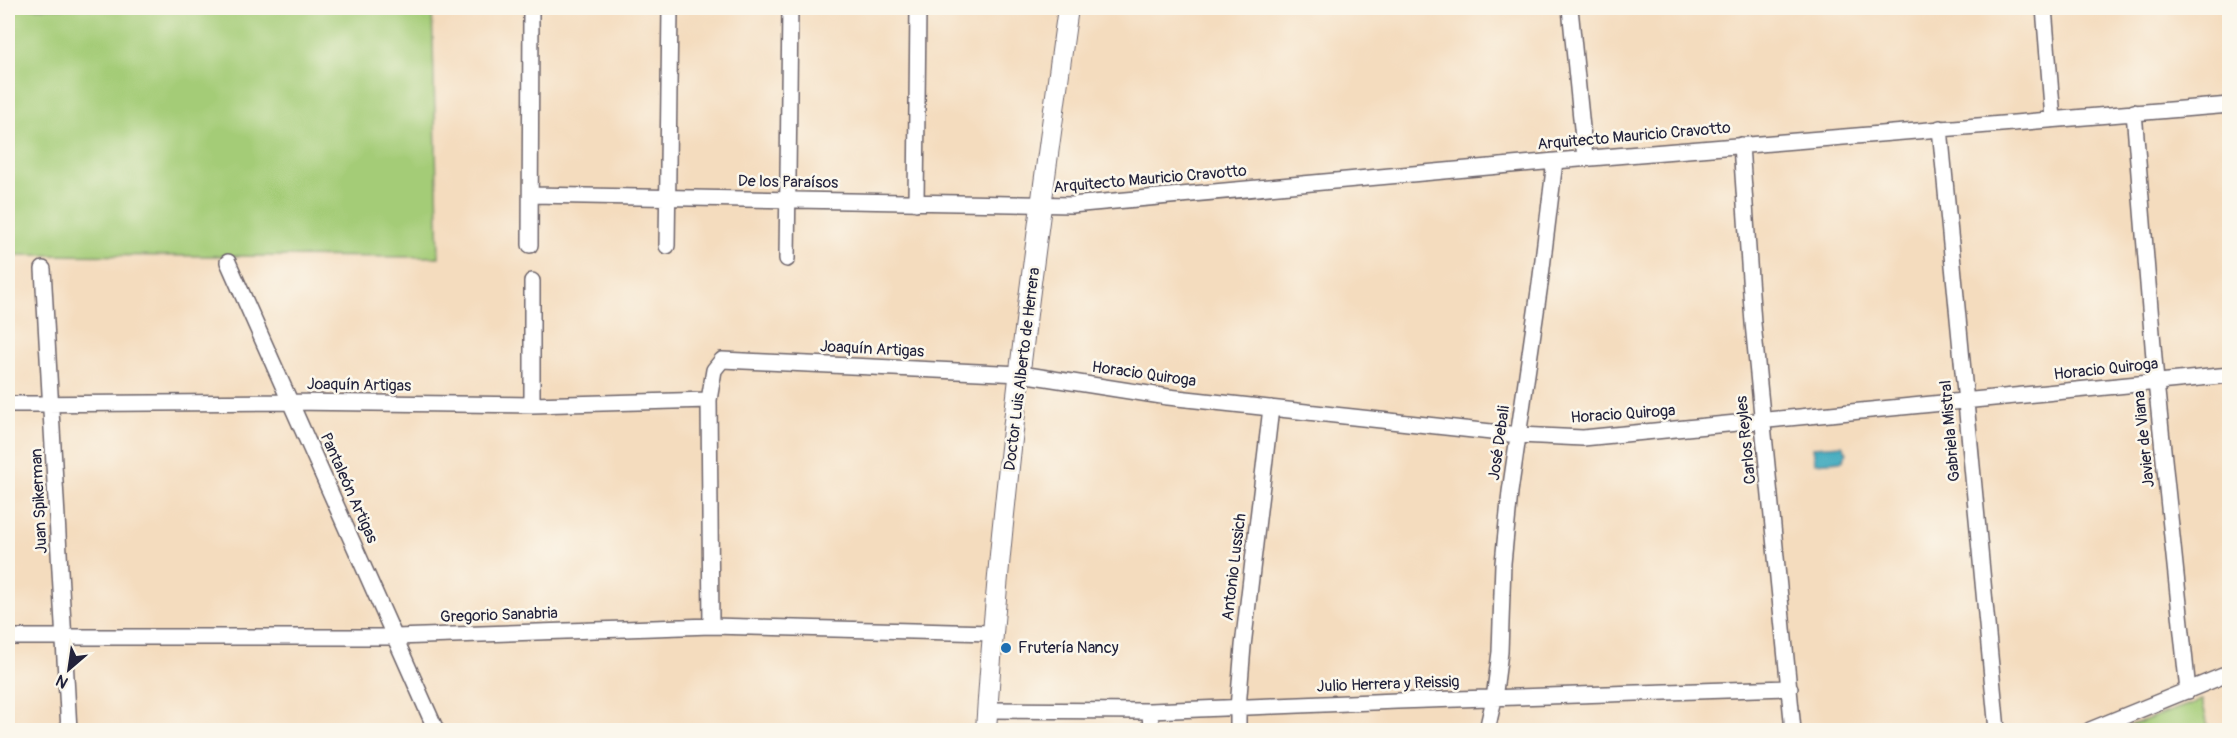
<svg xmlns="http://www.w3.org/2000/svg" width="2237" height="738" viewBox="0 0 2237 738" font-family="Pangolin,sans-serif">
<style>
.green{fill:#a4cc77;stroke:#637759;stroke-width:1.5}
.water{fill:#3ea9bd;stroke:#30667c;stroke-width:1.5}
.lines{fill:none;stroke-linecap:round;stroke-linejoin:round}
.minor-casing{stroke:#6c6369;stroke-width:18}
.tertiary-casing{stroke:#6c6369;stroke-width:22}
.minor{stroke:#fff;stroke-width:15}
.tertiary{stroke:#fff;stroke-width:20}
.poi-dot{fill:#1f6fb2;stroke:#fbf7ec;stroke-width:2}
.labels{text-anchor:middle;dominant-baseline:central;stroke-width:5;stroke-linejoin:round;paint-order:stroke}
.street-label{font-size:16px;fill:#22223b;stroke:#fbf7ec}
.poi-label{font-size:16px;fill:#22223b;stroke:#fbf7ec;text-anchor:start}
</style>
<rect width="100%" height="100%" fill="#fbf7ec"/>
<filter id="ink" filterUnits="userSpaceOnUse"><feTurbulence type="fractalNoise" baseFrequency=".0167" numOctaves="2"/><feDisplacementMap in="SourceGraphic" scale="12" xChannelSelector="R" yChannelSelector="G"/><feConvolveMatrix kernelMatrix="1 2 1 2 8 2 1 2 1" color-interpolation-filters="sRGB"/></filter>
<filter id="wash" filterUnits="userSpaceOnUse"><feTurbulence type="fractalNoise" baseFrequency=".008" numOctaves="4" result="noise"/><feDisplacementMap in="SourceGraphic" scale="24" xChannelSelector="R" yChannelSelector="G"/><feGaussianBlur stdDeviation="1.35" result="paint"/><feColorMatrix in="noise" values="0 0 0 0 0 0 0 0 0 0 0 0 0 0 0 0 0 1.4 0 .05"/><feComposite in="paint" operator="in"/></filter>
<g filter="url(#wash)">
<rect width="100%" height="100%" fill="#f4dcbe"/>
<!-- green -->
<path class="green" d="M 8,8 L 432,8 L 439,257 L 8,255 Z
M 2202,700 L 2209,730 L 2117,730 Z"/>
<!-- water -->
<path class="water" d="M 1842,445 L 1847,453 L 1842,461 L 1815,463 L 1813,447 Z"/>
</g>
<g filter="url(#ink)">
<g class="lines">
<!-- minor casing -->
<g class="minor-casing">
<path id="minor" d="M 1570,8 L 1585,158
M 2044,8 L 2053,119
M 2134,112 L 2156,382 L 2188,691
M 1940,128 L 1997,730
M 1741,145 L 1753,323 L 1793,730
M 532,195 L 1071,205 L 1555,161 L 2230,105
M 916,203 L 918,8
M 530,245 L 531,8
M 667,246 L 670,8
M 787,259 L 790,8
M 228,262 L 436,730
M 43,269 L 69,730
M 8,404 L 290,402 L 532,405 L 709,400
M 532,405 L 532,281
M 711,626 L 709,400 L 714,370 L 722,360 L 1021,374 L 1168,397 L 1519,435 L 1583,438 L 2230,375
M 8,637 L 396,637 L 711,626 L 992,633
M 987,710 L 1150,711 L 1397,701 L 1790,688
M 1150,711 L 1151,730
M 1238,730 L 1238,708 L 1243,646 L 1271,408
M 1487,730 L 1494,699 L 1500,652 L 1503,563 L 1510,492 L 1540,284 L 1555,161
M 2090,730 L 2230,673"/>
</g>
<!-- tertiary casing -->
<g class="tertiary-casing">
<path id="tertiary" d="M 986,730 C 1001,489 1035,247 1068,8"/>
</g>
<!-- minor -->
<use href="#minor" class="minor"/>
<!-- tertiary -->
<use href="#tertiary" class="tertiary"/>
</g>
</g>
<!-- markers -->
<circle class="poi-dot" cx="1006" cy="648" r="6"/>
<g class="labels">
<!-- street labels -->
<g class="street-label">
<text transform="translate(1634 136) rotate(-5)">Arquitecto Mauricio Cravotto</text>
<text transform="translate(1150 179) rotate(-5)">Arquitecto Mauricio Cravotto</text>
<text transform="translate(788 182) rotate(1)">De los Paraísos</text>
<text transform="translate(872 349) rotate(3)">Joaquín Artigas</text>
<text transform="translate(1022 369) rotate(-83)">Doctor Luis Alberto de Herrera</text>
<text transform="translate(2106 369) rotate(-6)">Horacio Quiroga</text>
<text transform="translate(1144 374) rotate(8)">Horacio Quiroga</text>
<text transform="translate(359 385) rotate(1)">Joaquín Artigas</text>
<text transform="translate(1623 414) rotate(-4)">Horacio Quiroga</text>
<text transform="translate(1950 431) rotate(-95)">Gabriela Mistral</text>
<text transform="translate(2144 439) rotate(-96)">Javier de Viana</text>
<text transform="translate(1746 440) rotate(-96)">Carlos Reyles</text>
<text transform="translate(1499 443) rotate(-82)">José Debali</text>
<text transform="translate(349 488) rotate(66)">Pantaleón Artigas</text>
<text transform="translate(39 501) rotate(-93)">Juan Spikerman</text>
<text transform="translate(1234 567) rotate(-83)">Antonio Lussich</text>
<text transform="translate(499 615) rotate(-2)">Gregorio Sanabria</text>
<text transform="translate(1388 684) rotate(-2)">Julio Herrera y Reissig</text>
</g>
<!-- poi labels -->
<g class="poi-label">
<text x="1018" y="648">Frutería Nancy</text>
</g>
</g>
<!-- margin -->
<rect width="2237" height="738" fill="none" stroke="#fbf7ec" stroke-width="30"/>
<!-- north arrow -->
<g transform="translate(69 669) rotate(209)" stroke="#fbf7ec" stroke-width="4.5" paint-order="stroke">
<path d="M0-4.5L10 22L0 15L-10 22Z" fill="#22223b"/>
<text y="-9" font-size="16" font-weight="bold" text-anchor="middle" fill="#22223b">N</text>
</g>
</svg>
